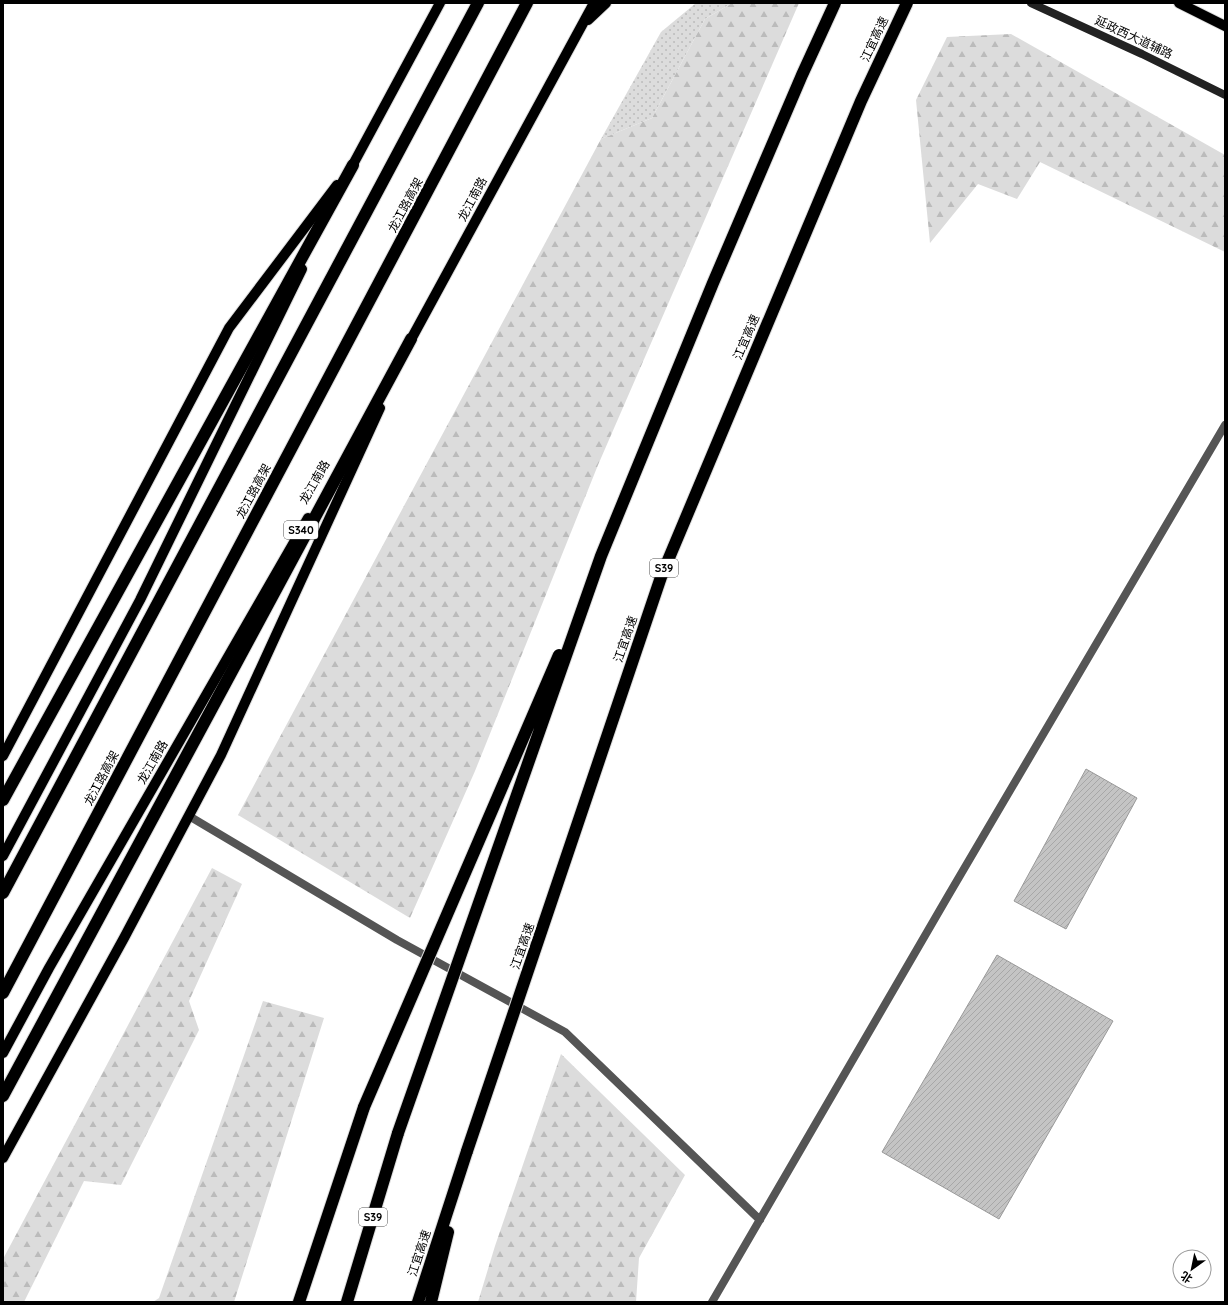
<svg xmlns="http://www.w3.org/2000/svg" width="1228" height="1305" viewBox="0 0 1228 1305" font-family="Quicksand,'Noto Sans SC',sans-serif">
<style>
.grass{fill:url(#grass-dots)}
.forest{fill:url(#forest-firs)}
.building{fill:url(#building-hatch);stroke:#999}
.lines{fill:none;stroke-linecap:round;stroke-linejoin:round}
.primary-casing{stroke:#dbdbdb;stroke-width:12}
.highway-casing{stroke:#dbdbdb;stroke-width:14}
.street{stroke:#555;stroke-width:8}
.secondary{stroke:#222;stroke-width:8}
.primary{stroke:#000;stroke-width:10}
.highway{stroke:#000;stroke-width:12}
.highway-bridge-casing{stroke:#dbdbdb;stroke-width:14;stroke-linecap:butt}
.highway-bridge{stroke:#000;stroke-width:12}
.labels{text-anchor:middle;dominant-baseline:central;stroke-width:4;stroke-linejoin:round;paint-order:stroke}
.shield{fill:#fff;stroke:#4c4c4c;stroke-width:1}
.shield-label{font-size:11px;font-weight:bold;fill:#000}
.street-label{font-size:12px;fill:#000;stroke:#fff}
</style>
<defs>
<pattern id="grass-dots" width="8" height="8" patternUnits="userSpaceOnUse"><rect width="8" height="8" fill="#dcdcdc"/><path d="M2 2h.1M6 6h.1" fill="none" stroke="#bbb" stroke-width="1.8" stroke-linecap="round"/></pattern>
<pattern id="forest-firs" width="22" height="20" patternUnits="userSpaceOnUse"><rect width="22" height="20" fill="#dcdcdc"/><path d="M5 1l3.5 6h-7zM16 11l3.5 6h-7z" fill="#bbb"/></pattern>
<pattern id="building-hatch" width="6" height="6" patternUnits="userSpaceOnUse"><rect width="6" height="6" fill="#c4c4c4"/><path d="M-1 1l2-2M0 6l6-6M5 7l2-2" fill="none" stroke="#a7a7a7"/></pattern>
</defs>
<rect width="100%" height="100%" fill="#fff"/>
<!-- grass -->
<path class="grass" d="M 696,3 L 732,3 L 705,19 L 652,118 L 601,139 L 661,32 Z"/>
<!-- forest -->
<path class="forest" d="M 732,3 L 799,3 L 598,465 L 475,771 L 410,918 L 238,815 L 601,139 L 652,118 L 705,19 Z
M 1011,34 L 1225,155 L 1225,252 L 1040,162 L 1017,199 L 978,184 L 930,243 L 916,100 L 947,37 Z
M 212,868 L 242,884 L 189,1001 L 199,1030 L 121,1185 L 84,1181 L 24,1302 L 3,1302 L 3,1259 Z
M 263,1001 L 324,1018 L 234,1302 L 153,1302 L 159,1298 Z
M 561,1054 L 685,1175 L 639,1258 L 636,1302 L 478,1302 L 495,1246 Z"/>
<!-- building -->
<path class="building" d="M 1086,769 L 1137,798 L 1066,929 L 1014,901 Z
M 997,955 L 1113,1021 L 999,1219 L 882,1152 Z"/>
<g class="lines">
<!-- primary casing -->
<g class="primary-casing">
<path id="primary" d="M 1179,3 L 1225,26
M 588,20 L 606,3
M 350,170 L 440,3
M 408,345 L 594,3
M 3,756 L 229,328 L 337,185
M 3,856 L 140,600 L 302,269
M 3,1053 L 49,968 L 308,518
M 3,1158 L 124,938 L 221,755 L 380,408"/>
</g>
<!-- highway casing -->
<g class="highway-casing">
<path id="highway" d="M 3,800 L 353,165
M 3,893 L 478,3
M 3,993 L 527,3
M 3,1096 L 411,339
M 299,1302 L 364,1107
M 347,1302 L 398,1133
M 418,1302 L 467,1151
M 431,1302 L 448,1232"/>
</g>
<!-- street -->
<path class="street" d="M 189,816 L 397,940 L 565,1032 L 760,1220
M 712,1302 L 948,896 L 1225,425"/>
<!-- secondary -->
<path class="secondary" d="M 1031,3 L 1142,54 L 1225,95"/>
<!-- primary -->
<use href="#primary" class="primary"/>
<!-- highway -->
<use href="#highway" class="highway"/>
<!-- highway-bridge casing -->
<g class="highway-bridge-casing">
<path id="highway-bridge" d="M 364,1107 L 559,655
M 398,1133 L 601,556 L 713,283 L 802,75 L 835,3
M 467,1151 L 661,577 L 861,101 L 907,3"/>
</g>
<!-- highway-bridge -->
<use href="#highway-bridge" class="highway-bridge"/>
</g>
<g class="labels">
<!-- shield labels -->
<g class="shield">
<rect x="284" y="521" width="34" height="18" rx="3"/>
<rect x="650" y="559" width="28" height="18" rx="3"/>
<rect x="359" y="1208" width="28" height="18" rx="3"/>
</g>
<g class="shield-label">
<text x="301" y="530">S340</text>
<text x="664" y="568">S39</text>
<text x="373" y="1217">S39</text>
</g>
<!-- street labels -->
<g class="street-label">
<text transform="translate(1134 37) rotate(25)">延政西大道辅路</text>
<text transform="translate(874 39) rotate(-65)">江宜高速</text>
<text transform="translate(472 199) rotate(-62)">龙江南路</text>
<text transform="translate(405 205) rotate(-62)">龙江路高架</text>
<text transform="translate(746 337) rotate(-67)">江宜高速</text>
<text transform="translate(314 482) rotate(-60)">龙江南路</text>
<text transform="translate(253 491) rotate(-62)">龙江路高架</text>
<text transform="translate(625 639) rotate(-71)">江宜高速</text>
<text transform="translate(152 762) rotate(-60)">龙江南路</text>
<text transform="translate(101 778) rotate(-62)">龙江路高架</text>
<text transform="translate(522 946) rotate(-71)">江宜高速</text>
<text transform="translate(419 1253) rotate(-72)">江宜高速</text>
</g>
</g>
<!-- border -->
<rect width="1228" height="1305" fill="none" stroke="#000000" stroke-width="8"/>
<!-- north arrow -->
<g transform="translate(1192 1269) rotate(213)"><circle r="19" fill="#ffffff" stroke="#999999"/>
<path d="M0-3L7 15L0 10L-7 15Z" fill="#000000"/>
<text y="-6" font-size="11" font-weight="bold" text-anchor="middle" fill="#000000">北</text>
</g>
</svg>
